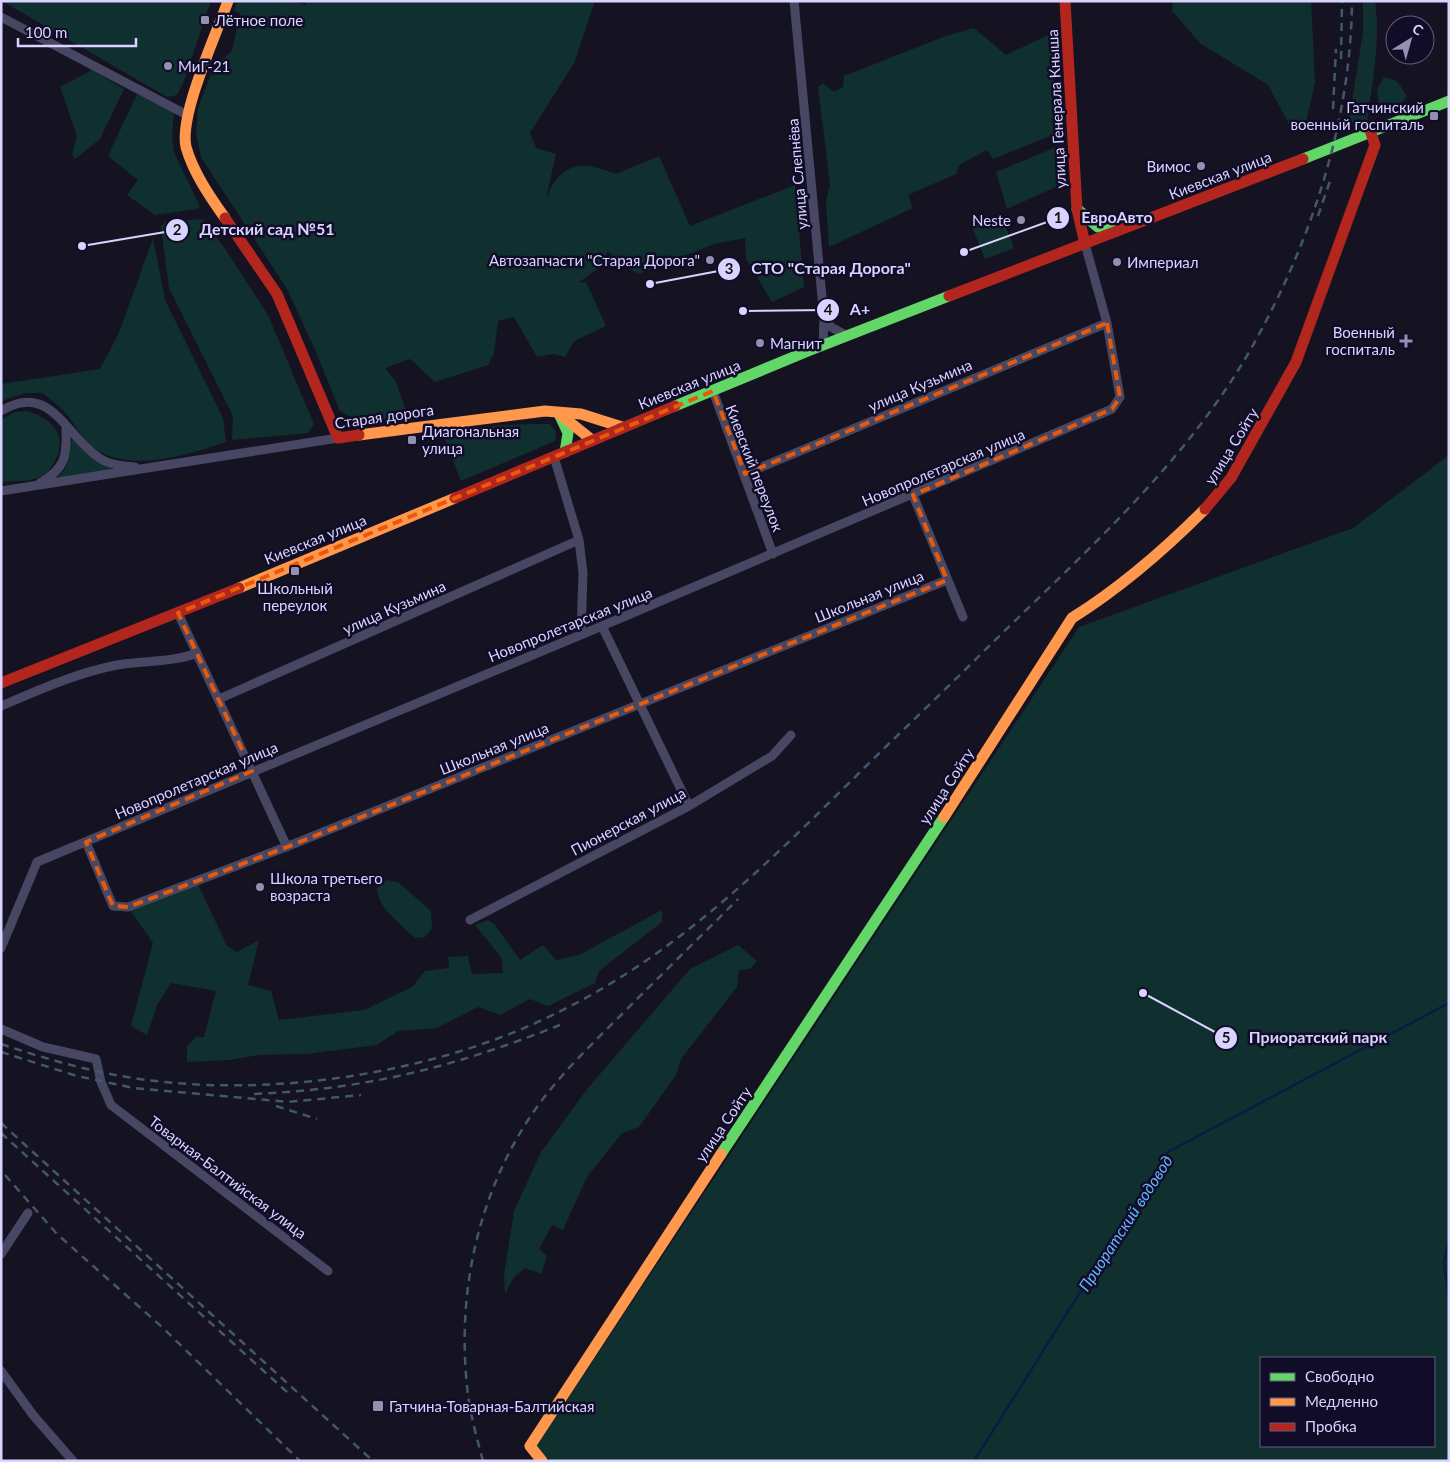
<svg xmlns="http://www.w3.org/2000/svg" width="1450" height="1462" viewBox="0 0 1450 1462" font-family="Lato,sans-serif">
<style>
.green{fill:#102f2f;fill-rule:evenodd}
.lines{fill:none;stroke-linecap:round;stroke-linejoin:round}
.stream{stroke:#061d45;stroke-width:2.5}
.street{stroke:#484763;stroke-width:9}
.fast{stroke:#63d668;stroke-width:11}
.slow{stroke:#ff974d;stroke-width:11}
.jam{stroke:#b3261e;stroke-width:11}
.rail{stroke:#41586c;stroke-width:2.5;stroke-dasharray:8 6;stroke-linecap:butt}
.marked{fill:none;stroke:#e8590c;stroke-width:4;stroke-dasharray:10 6;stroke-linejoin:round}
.poi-dot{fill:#9490b2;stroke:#110d28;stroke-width:2}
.labels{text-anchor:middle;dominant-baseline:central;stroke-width:5;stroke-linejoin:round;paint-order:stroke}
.poi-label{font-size:15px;fill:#d9d4ff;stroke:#110d28;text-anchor:start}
.street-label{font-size:15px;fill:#d9d4ff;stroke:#110d28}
.water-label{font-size:16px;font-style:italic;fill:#62b6ff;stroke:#110d28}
.leader{fill:none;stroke:#d9d4ff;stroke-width:2}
.callout-dot{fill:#d9d4ff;stroke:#110d28;stroke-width:2}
.mark-label{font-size:15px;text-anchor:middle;font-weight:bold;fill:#111}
.callout-label{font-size:16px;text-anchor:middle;font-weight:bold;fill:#d9d4ff;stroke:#110d28;stroke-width:5;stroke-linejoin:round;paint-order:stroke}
</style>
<rect width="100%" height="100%" fill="#151322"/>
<!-- green -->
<path class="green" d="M 2,1 L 211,1 L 183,83 L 177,95 L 167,97 Z
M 238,1 L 295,1 L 305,5 L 307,1 L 595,1 L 574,63 L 530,133 L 536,148 L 556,154 L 546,198 C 549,194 550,188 553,184 C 571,158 591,165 616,174 L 659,156 L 690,226 L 795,185 L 804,287 L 772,302 L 746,259 L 745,238 L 714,244 L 639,274 L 618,263 L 608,251 L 600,267 L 578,283 L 586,282 L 606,326 L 574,341 L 565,357 L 554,354 L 537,357 L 514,317 L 498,321 L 494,353 L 488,365 L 435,382 L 410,359 L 385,368 L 396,382 L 406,411 L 400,417 L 360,423 L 340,411 L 316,352 L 287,289 L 201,157 L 196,134 L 198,107 L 214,67 L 232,51 L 240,14 L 234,10 Z
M 1173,1 L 1311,1 L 1315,82 L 1304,131 L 1292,130 L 1268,85 L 1201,44 L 1172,11 Z
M 1363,1 L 1375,1 C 1381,41 1372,83 1367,123 L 1355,124 L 1349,120 L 1363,32 Z
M 974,28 L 1006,55 L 1052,33 L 1055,134 L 993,159 L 987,150 L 959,165 L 956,174 L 908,195 L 913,208 L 829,247 L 826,201 L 830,184 L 818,87 L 823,83 L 834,92 L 843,87 L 844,76 L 946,36 Z
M 92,70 L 124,89 L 100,139 L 75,159 L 72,154 L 77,136 L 60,87 Z
M 1384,77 L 1397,81 L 1407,96 L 1400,105 L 1388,112 L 1380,108 L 1377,90 Z
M 137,94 L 174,113 L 172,135 L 174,152 L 200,207 L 196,209 L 155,215 L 127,195 L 138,180 L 108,156 Z
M 1056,147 L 1060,185 L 1007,209 L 996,172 Z
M 1001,215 L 1014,248 L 985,259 L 972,227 Z
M 202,219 L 224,247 L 268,315 L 314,424 L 308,433 L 232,440 L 233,416 L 169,288 L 161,227 L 165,222 Z
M 153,238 L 165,300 L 223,418 L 226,442 C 188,455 132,473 95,449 C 81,439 73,420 61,408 C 55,403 49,398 43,393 L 26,393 L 1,401 L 1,384 L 100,369 L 119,333 Z
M 28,411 C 38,415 47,418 54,427 C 67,443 56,468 40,477 C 30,482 12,481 1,482 L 1,420 L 15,412 Z
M 550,424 L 556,431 L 555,441 L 461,481 L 445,439 C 462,424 526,424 550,424 Z
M 73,439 C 84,453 96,460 111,467 L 112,470 L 54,479 C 76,465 63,452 73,439 Z
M 1449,455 L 1449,1461 L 551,1461 L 536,1447 L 1079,627 L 1353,528 ZM 1261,1358 L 1434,1358 L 1434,1446 L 1261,1446 Z
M 386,880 L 398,882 L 431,911 L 432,928 L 425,937 L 415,938 C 402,925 377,908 377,888 Z
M 198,884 L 227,946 L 237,952 L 259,940 L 248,985 L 271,991 L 279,1020 L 364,1010 L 412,987 L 425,971 L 449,968 L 448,957 L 468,956 L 472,974 L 503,973 L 501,957 L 475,925 L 488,920 L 495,925 L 520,960 L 543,945 L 556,960 L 579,955 L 662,910 L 662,922 L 599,971 L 595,983 L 548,1006 L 530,999 L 500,1015 L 478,1007 L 437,1028 L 398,1031 L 377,1045 L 306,1054 L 259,1055 L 229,1060 L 187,1062 L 187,1046 L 196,1037 L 204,1037 L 216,991 L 171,983 L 157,1005 L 147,1035 L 131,1026 L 153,943 L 130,910 Z
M 738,945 L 757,961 L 750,969 L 739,970 L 737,987 L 681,1059 L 676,1075 L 639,1127 L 622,1133 L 587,1177 L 563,1230 L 552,1225 L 539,1249 L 547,1256 L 541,1274 L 525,1268 L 514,1277 L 505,1294 L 504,1275 L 514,1211 L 541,1152 L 588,1088 L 690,969 Z"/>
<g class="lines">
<!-- stream -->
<path class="stream" d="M 1449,1239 L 1444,1263 L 1449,1300
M 974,1461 L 1168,1152 L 1449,1003"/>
<!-- street -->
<path class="street" d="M 794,1 L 824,318 L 823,345
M 1,17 L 187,115
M 824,318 L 831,327 L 847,336
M 713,391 L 773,554
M 1,411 C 51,380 66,438 101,459 C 111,465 123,466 135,467
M 554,457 L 579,540 L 583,573 L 581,634
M 745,474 L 1107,323
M 40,483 C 66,468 67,456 66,427
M 1,491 L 338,438
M 913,495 L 963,617
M 178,613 L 287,847
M 602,626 L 689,806
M 219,699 L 579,540
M 1,706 C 39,690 76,673 117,665 C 141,661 175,662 197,653
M 86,842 L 113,906 L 128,907 L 291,845 L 947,580
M 470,920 L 689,806 L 772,756 L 791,735
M 1,948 L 37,862 L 602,626 L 1112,409 L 1120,397 L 1107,323 L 1085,244
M 1,1029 L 43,1047 L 96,1059 L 101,1082 L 111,1105 L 328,1271
M 1,1254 L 28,1213
M 1,1371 L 33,1415 L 73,1461"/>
<!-- fast -->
<path class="fast" d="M 1303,159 L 1449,101
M 1077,209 L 1098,227 L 1116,231
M 675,406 L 808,351 L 949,296
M 560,416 L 568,433 L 565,452
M 721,1154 L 944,817"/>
<!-- slow -->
<path class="slow" d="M 225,218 C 210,197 193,172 186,147 C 179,115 216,35 228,1
M 557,412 L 592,440
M 359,435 L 545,411 L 581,414 L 622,427
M 239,588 L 455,498
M 944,817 L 1072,618 C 1120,588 1165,549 1205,509
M 542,1461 L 530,1446 L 721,1154"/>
<!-- jam -->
<path class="jam" d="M 1065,1 L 1077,209 L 1085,244
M 225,218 L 277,294 L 338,438 L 359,435
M 949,296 L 1303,159
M 455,498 L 675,406
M 1205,509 L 1231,478 L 1296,362 L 1375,145 L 1371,133
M 1,683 L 239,588"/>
<!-- rail -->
<path class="rail" d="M 1341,59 L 1342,1
M 1333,109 L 1336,49
M 1318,216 L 1330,181
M 1,1044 C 40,1057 81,1069 121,1076 C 245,1098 391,1080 507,1035 C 649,979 745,886 851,781 C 894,738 938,697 981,654 C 1077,559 1184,467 1252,347 C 1311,242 1351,122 1352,1
M 1,1052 L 77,1076 L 134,1088 L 288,1102 L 361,1095
M 254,1094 C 368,1089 454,1067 560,1025
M 276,1106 L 317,1119
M 1,1123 L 373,1461
M 1,1133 L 288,1393
M 5,1175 L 57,1234 L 162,1327 L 300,1461
M 483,1461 C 477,1439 471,1417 468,1395 C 456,1298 476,1199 530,1117 C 556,1078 590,1046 623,1013 C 661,975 700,937 738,899"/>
</g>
<!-- marked area -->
<path class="marked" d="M 1107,323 L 1120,397 L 1112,409 L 913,495 L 947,580 L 287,847 L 128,907 L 113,906 L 86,842 L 252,771 L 178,613 L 713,391 L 745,474 Z"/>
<!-- markers -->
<g class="poi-dot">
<rect x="200" y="15" width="10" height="10" rx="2.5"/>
<circle cx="168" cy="66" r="5"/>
<rect x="1429" y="111" width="10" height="10" rx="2.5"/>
<circle cx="1201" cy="166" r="5"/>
<circle cx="1021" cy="220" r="5"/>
<circle cx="710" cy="260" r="5"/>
<circle cx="1117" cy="262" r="5"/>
<path d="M1403.5 333.5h5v5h5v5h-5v5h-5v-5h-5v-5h5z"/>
<circle cx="760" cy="343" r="5"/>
<rect x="407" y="435" width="10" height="10" rx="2.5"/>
<rect x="290" y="566" width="10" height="10" rx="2.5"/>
<circle cx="260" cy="887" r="5"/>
<rect x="372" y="1400" width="12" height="12" rx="2.5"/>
</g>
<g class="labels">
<!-- poi labels -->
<g class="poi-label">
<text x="215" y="20">Лётное поле</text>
<text x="178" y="66">МиГ-21</text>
<text x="1424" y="107" text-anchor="end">Гатчинский<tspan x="1424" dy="17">военный госпиталь</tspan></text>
<text x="1191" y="166" text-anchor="end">Вимос</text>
<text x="1011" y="220" text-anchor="end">Neste</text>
<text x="700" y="260" text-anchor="end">Автозапчасти "Старая Дорога"</text>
<text x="1127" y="262">Империал</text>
<text x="1395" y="332" text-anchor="end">Военный<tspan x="1395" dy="17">госпиталь</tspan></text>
<text x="770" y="343">Магнит</text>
<text x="422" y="431">Диагональная<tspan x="422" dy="17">улица</tspan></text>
<text x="295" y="588" text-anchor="middle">Школьный<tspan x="295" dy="17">переулок</tspan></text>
<text x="270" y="878">Школа третьего<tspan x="270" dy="17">возраста</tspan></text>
<text x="389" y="1406">Гатчина-Товарная-Балтийская</text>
</g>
<!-- street labels -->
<g class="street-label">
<text transform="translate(1056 109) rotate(-93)">улица Генерала Кныша</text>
<text transform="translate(797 174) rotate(-95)">улица Слепнёва</text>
<text transform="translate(1220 175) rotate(-21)">Киевская улица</text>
<text transform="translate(689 384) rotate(-22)">Киевская улица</text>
<text transform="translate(920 385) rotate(-23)">улица Кузьмина</text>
<text transform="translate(384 416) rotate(-8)">Старая дорога</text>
<text transform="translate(1231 446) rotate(-58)">улица Сойту</text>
<text transform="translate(943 467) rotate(-23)">Новопролетарская улица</text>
<text transform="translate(755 468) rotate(69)">Киевский переулок</text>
<text transform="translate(315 539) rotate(-22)">Киевская улица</text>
<text transform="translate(869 596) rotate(-22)">Школьная улица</text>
<text transform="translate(394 607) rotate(-24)">улица Кузьмина</text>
<text transform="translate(570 624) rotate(-22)">Новопролетарская улица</text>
<text transform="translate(494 748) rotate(-22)">Школьная улица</text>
<text transform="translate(196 780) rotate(-23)">Новопролетарская улица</text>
<text transform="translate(946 786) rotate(-57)">улица Сойту</text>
<text transform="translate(628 821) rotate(-28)">Пионерская улица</text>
<text transform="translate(723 1124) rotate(-56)">улица Сойту</text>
<text transform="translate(228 1177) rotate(37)">Товарная-Балтийская улица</text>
</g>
<!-- water labels -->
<g class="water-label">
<text transform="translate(1125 1223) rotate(-57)">Приоратский водовод</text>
</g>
</g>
<!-- callouts -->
<path class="leader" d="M964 252L1058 218M82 246L177 230M650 284L729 269M743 311L828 310M1143 993L1226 1038"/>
<g class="callout-dot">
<circle cx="964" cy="252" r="5"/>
<circle cx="82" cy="246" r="5"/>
<circle cx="650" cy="284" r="5"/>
<circle cx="743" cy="311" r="5"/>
<circle cx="1143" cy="993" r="5"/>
<circle cx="1058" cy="218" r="12"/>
<circle cx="177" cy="230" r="12"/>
<circle cx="729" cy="269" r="12"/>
<circle cx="828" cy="310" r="12"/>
<circle cx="1226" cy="1038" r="12"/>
</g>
<g class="mark-label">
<text x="1058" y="223">1</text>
<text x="177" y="235">2</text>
<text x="729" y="274">3</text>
<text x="828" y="315">4</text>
<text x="1226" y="1043">5</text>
</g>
<g class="callout-label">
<text x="1117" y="223">ЕвроАвто</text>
<text x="267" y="235">Детский сад №51</text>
<text x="831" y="274">СТО "Старая Дорога"</text>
<text x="860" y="315">А+</text>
<text x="1318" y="1043">Приоратский парк</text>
</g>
<!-- border -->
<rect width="1450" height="1462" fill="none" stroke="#d9d4ff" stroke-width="5"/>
<!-- legend -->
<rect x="1260" y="1357" width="175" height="90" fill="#110d28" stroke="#615d7e"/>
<rect x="1270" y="1373" width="25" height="8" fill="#63d668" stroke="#615d7e"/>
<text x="1305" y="1382" font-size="15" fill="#d9d4ff">Свободно</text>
<rect x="1270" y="1398" width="25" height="8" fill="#ff974d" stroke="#615d7e"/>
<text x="1305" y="1407" font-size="15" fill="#d9d4ff">Медленно</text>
<rect x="1270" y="1423" width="25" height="8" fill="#b3261e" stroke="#615d7e"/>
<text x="1305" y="1432" font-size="15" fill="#d9d4ff">Пробка</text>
<!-- north arrow -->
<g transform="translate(1410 40) rotate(37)"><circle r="24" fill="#110d28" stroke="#615d7e"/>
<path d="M0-4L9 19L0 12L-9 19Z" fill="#9490b2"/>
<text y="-8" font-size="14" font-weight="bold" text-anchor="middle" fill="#d9d4ff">С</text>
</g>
<!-- scale -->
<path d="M18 38v8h118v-8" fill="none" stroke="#d9d4ff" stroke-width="2.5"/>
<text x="25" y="38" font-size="15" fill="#d9d4ff" stroke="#110d28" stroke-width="4" paint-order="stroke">100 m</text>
</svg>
